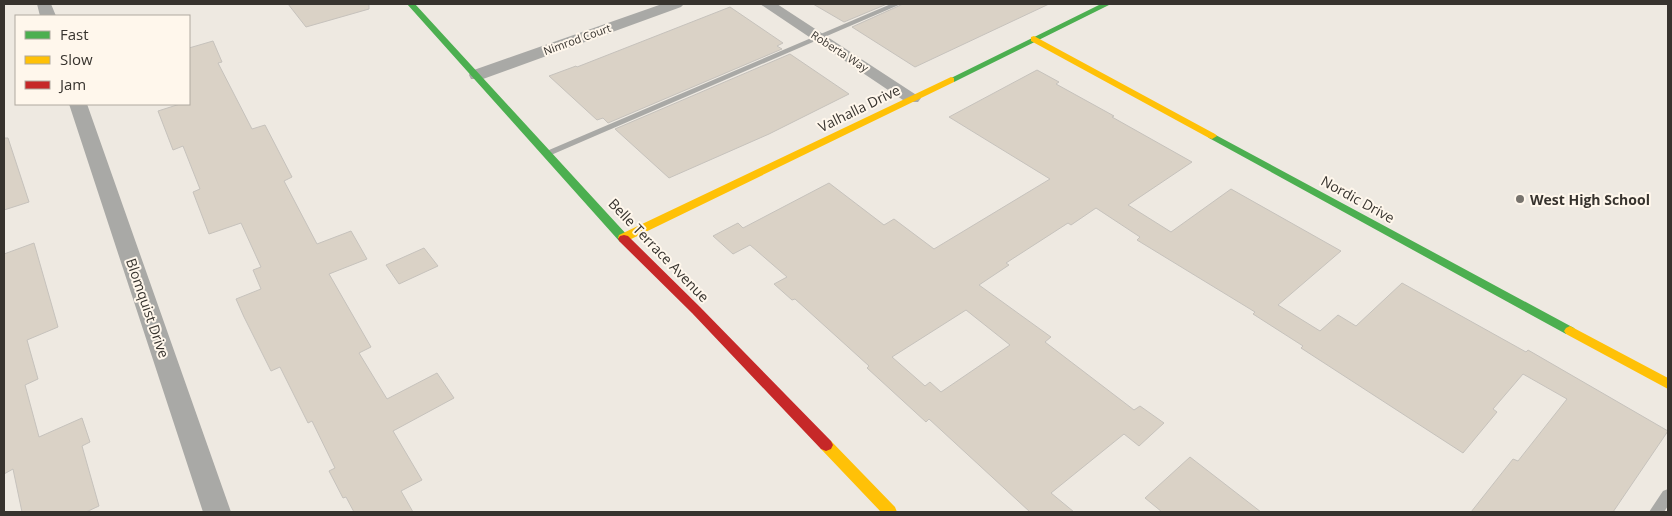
<svg xmlns="http://www.w3.org/2000/svg" width="1672" height="516" viewBox="0 0 1672 516" font-family="'Open Sans',sans-serif">
<style>
.building{fill:#dad2c6;stroke:#c6c2bc;fill-rule:evenodd}
.lines{fill:none;stroke-linecap:round;stroke-linejoin:round}
.lane{fill:#a9a9a6;fill-rule:evenodd}
.street{fill:#a9a9a6;fill-rule:evenodd}
.fast{fill:#4caf50;fill-rule:evenodd}
.slow{fill:#ffc107;fill-rule:evenodd}
.jam{fill:#c62828;fill-rule:evenodd}
.poi-dot{fill:#77736d;stroke:#fff7ec;stroke-width:2}
.labels{text-anchor:middle;dominant-baseline:central;stroke-width:4;stroke-linejoin:round;paint-order:stroke}
.far-street-label{font-size:11px;fill:#37332e;stroke:#fff7ec}
.street-label{font-size:14px;fill:#37332e;stroke:#fff7ec}
.poi-label{font-size:14px;font-weight:bold;fill:#37332e;stroke:#fff7ec;text-anchor:start}
</style>
<rect width="100%" height="100%" fill="#eee9e1"/>
<!-- building -->
<path class="building" d="M 288,4 L 369,4 L 369,9 L 306,27 Z
M 813,4 L 887,4 L 844,22 Z
M 903,4 L 1049,4 L 915,67 L 852,27 Z
M 730,7 L 783,43 L 777,46 L 782,49 L 608,123 L 603,118 L 597,120 L 549,76 L 576,66 L 577,67 Z
M 213,41 L 222,62 L 218,63 L 252,129 L 265,125 L 292,177 L 284,181 L 317,244 L 351,231 L 367,259 L 329,274 L 371,347 L 359,353 L 387,399 L 437,373 L 454,398 L 393,431 L 422,480 L 401,491 L 413,512 L 354,512 L 346,497 L 343,498 L 329,471 L 335,468 L 312,421 L 308,423 L 280,367 L 271,371 L 244,317 L 236,299 L 261,289 L 253,270 L 261,267 L 241,223 L 209,234 L 193,192 L 200,189 L 183,146 L 173,150 L 158,111 L 180,104 L 189,104 L 189,48 Z
M 790,54 L 849,94 L 769,134 L 669,178 L 615,129 Z
M 1037,70 L 1059,82 L 1056,84 L 1114,116 L 1112,117 L 1192,162 L 1128,205 L 1171,232 L 1231,189 L 1341,251 L 1278,305 L 1320,331 L 1338,315 L 1356,326 L 1402,283 L 1526,352 L 1528,350 L 1668,431 L 1613,512 L 1471,512 L 1513,459 L 1518,461 L 1567,399 L 1523,374 L 1493,409 L 1497,412 L 1463,453 L 1301,348 L 1303,346 L 1253,314 L 1255,312 L 1137,240 L 1140,237 L 1096,208 L 1071,225 L 1068,223 L 1006,263 L 1009,265 L 979,285 L 1051,337 L 1045,342 L 1134,410 L 1140,406 L 1164,423 L 1139,446 L 1124,434 L 1051,493 L 1074,512 L 1030,512 L 929,419 L 926,422 L 867,368 L 869,366 L 795,299 L 792,300 L 774,284 L 787,277 L 750,245 L 733,254 L 713,236 L 738,223 L 743,228 L 829,183 L 884,225 L 894,219 L 934,249 L 1050,179 L 949,117 ZM 966,310 L 1010,345 L 941,392 L 930,382 L 925,386 L 892,357 Z
M 4,138 L 8,138 L 29,202 L 4,210 Z
M 34,243 L 58,327 L 27,340 L 38,379 L 25,385 L 39,437 L 82,418 L 90,442 L 82,446 L 99,506 L 86,512 L 22,512 L 13,469 L 4,474 L 4,254 Z
M 424,248 L 438,266 L 399,284 L 386,265 Z
M 1190,457 L 1261,512 L 1162,512 L 1145,498 Z"/>
<g class="lines">
<!-- lane -->
<path class="lane" d="M 891,4 L 901,4 L 551,155 L 543,155 L 542,153 Z
M 1668,489 L 1668,506 L 1664,512 L 1649,512 L 1663,491 Z"/>
<!-- street -->
<path class="street" d="M 37,4 L 51,4 L 56,16 L 40,16 Z
M 662,4 L 684,4 L 681,7 L 483,79 L 471,79 L 469,75 L 471,71 Z
M 760,4 L 777,4 L 921,98 L 918,102 L 906,102 Z
M 69,104 L 87,104 L 231,512 L 203,512 Z"/>
<!-- fast -->
<path class="fast" d="M 407,4 L 415,4 L 628,236 L 630,239 L 628,242 L 620,242 Z
M 1101,4 L 1111,4 L 954,82 L 948,82 L 947,80 Z
M 1212,133 L 1574,328 L 1576,331 L 1574,334 L 1566,334 L 1209,138 L 1207,136 Z"/>
<!-- slow -->
<path class="slow" d="M 1034,36 L 1215,134 L 1217,136 L 1212,139 L 1209,138 L 1031,41 L 1031,37 Z
M 951,77 L 954,78 L 954,82 L 627,241 L 623,242 L 618,238 L 619,235 Z
M 1570,326 L 1668,378 L 1668,389 L 1566,334 L 1564,331 L 1566,328 Z
M 826,439 L 831,441 L 895,507 L 897,512 L 881,512 L 821,449 L 819,445 L 821,441 Z"/>
<!-- jam -->
<path class="jam" d="M 624,235 L 628,236 L 700,307 L 831,441 L 833,445 L 831,449 L 826,451 L 821,449 L 692,313 L 620,242 L 618,239 L 620,236 Z"/>
</g>
<!-- markers -->
<circle class="poi-dot" cx="1520" cy="199" r="5"/>
<g class="labels">
<!-- far-street labels -->
<g class="far-street-label">
<text transform="translate(577 39) rotate(-20)">Nimrod Court</text>
<text transform="translate(840 51) rotate(33)">Roberta Way</text>
</g>
<!-- street labels -->
<g class="street-label">
<text transform="translate(859 108) rotate(-26)">Valhalla Drive</text>
<text transform="translate(1358 199) rotate(29)">Nordic Drive</text>
<text transform="translate(659 250) rotate(46)">Belle Terrace Avenue</text>
<text transform="translate(148 308) rotate(71)">Blomquist Drive</text>
</g>
<!-- poi labels -->
<g class="poi-label">
<text x="1530" y="199">West High School</text>
</g>
</g>
<!-- border -->
<rect width="1672" height="516" fill="none" stroke="#37332e" stroke-width="10"/>
<!-- legend -->
<rect x="15" y="15" width="175" height="90" fill="#fff7ec" stroke="#afa9a0"/>
<rect x="25" y="31" width="25" height="8" fill="#4caf50" stroke="#afa9a0"/>
<text x="60" y="40" font-size="15" fill="#37332e">Fast</text>
<rect x="25" y="56" width="25" height="8" fill="#ffc107" stroke="#afa9a0"/>
<text x="60" y="65" font-size="15" fill="#37332e">Slow</text>
<rect x="25" y="81" width="25" height="8" fill="#c62828" stroke="#afa9a0"/>
<text x="60" y="90" font-size="15" fill="#37332e">Jam</text>
</svg>
